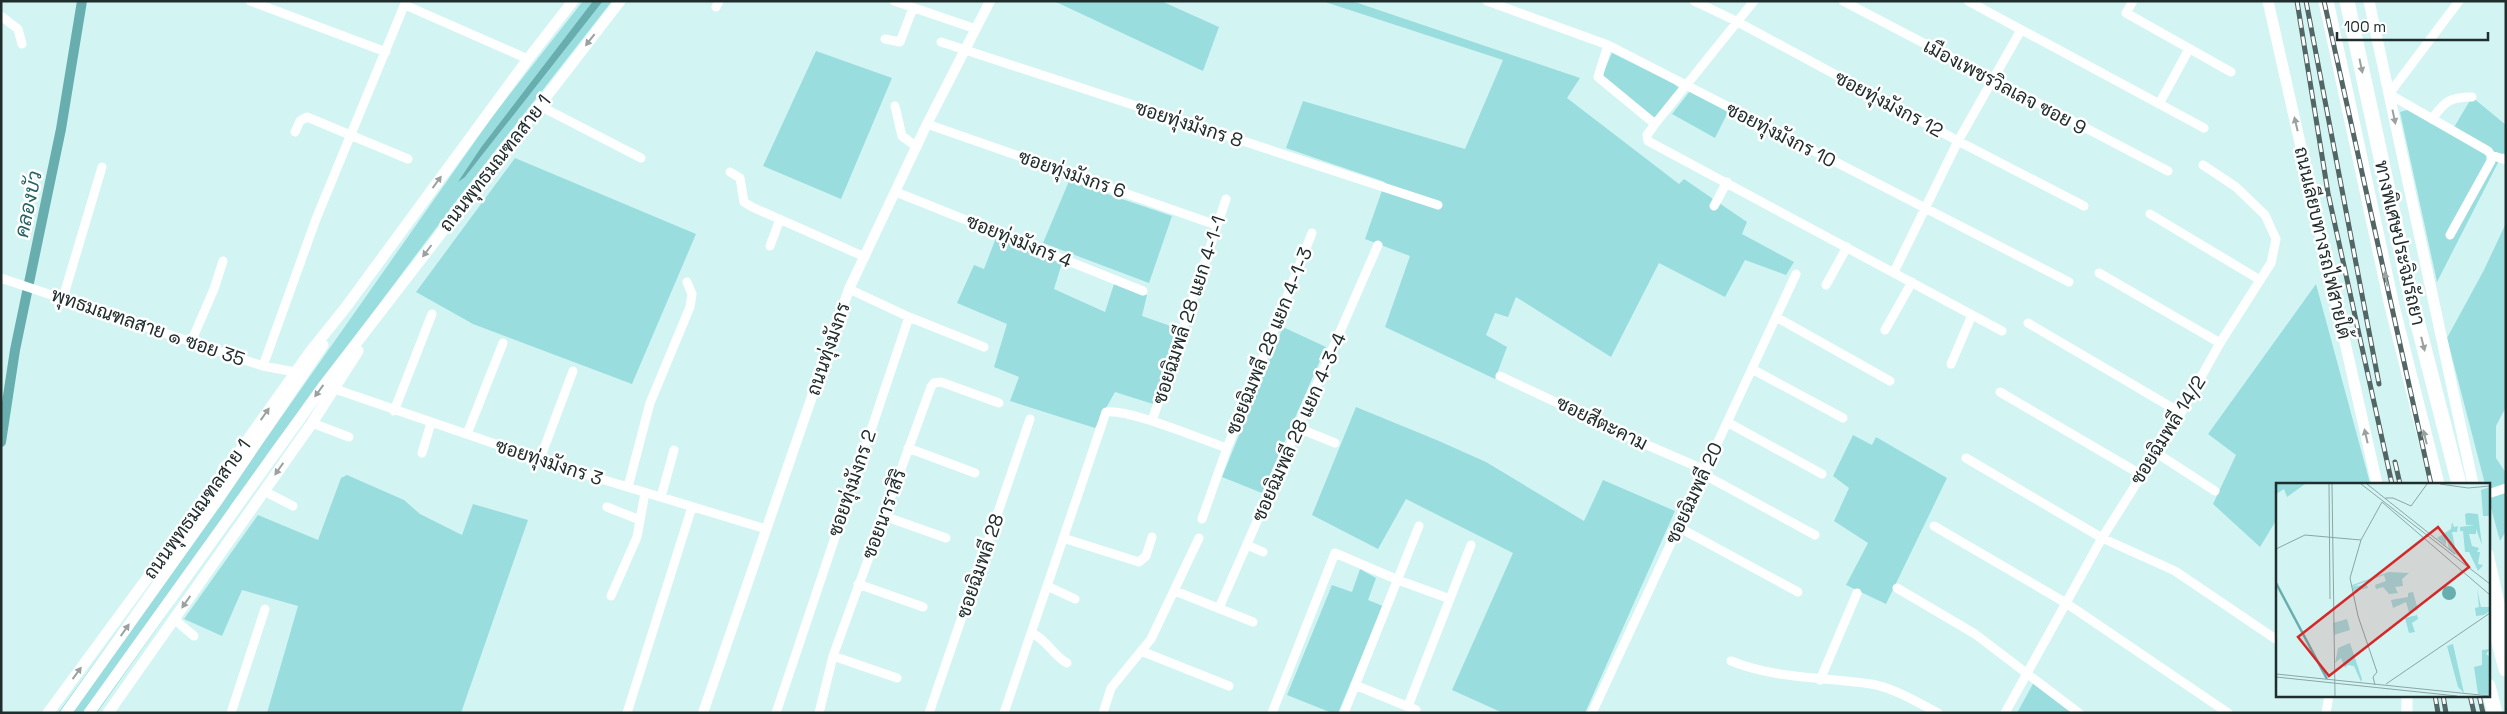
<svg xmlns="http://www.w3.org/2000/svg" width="2507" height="714" viewBox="0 0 2507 714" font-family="'Space Grotesk',Sarabun,sans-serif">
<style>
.green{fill:#9addde}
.water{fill:#68aeaf}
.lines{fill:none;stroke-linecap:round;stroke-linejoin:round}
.canal{stroke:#68aeaf;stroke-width:10}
.minor{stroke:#fff;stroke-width:9}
.tertiary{stroke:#fff;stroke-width:10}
.secondary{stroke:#fff;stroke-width:11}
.motorway{stroke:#fff;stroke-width:15}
.rail-casing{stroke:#536666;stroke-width:5}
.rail{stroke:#fff;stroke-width:3;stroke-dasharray:9;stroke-linecap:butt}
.oneway{fill:#9ba0a0}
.labels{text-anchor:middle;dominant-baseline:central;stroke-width:5;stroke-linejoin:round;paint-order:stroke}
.street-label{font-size:19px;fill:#202d2d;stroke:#fff}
.water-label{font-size:20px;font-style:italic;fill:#276263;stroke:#fff}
.inset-river{fill:none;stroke:#68aeaf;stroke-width:2.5}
.inset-road{fill:none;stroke:#8ba5a4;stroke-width:1}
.view{fill:#d62828;fill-opacity:0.15;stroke:#d62828;stroke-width:2.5}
.inset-edge{fill:none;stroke:#202d2d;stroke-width:2.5}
</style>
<rect width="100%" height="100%" fill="#d2f5f4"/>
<!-- green -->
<path class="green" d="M 583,1 L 593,1 L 482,146 L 465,177 L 603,1 L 612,1 L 460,196 L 276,442 L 231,505 L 171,608 L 97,713 L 58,713 L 151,585 L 268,436 L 492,117 Z
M 1054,1 L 1161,1 L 1219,27 L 1203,71 Z
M 1322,1 L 1352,1 L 1580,78 L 1567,98 L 1679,184 L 1684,179 L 1747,222 L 1742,234 L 1794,262 L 1786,275 L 1745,260 L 1725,297 L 1659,263 L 1611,357 L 1516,297 L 1508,317 L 1495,313 L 1486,335 L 1507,347 L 1495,379 L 1385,327 L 1410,256 L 1365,239 L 1385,182 L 1286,148 L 1303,101 L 1465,149 L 1503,60 Z
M 816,51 L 892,78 L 841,199 L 763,166 Z
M 1612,53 L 1673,83 L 1680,89 L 1655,118 L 1604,79 L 1603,73 Z
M 1690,91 L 1728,112 L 1715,138 L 1672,114 Z
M 2472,97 L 2506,125 L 2506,155 L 2503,153 L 2437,282 L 2400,112 L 2407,110 L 2450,134 Z
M 515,158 L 696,234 L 632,384 L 473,324 L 416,292 Z
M 1069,181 L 1172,216 L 1149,283 L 1043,243 Z
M 2506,223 L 2506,407 L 2496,426 L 2496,458 L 2506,473 L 2506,531 L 2500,541 L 2488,497 L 2488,484 L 2485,484 L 2447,338 L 2484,270 Z
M 997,235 L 1062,263 L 1054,289 L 1105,312 L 1114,284 L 1147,295 L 1142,316 L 1179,329 L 1153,404 L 1115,392 L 1095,428 L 1010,401 L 1019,377 L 994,367 L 1007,324 L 957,303 L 974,265 L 984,269 Z
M 2316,284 L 2370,483 L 2277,484 L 2277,519 L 2260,547 L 2213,504 L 2236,455 L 2208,434 Z
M 1283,327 L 1326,347 L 1262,493 L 1222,477 Z
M 1356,407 L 1439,441 L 1486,462 L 1584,521 L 1603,480 L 1675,511 L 1585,713 L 1503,713 L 1452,690 L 1513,553 L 1406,499 L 1378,549 L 1312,515 Z
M 1853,435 L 1872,445 L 1876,437 L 1947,478 L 1886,604 L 1846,585 L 1868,543 L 1834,521 L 1849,488 L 1833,476 Z
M 347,475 L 404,500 L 420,514 L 462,535 L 473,504 L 528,520 L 461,713 L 267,713 L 298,606 L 242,590 L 222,636 L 184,619 L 258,515 L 318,540 L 341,478 Z
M 1360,569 L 1376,578 L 1368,600 L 1383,606 L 1338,713 L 1332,713 L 1287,695 L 1332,585 L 1352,592 Z
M 2034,682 L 2073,713 L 2017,713 Z"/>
<!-- water -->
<path class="water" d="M 593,1 L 603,1 L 465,177 L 458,182 L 482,146 Z"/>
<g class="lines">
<!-- canal -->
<path class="canal" d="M 1,442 L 15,350 L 61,129 L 82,1"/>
<!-- minor -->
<path class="minor" d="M 250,1 L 386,52
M 894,1 L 976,29
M 1487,1 L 1608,45 L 2069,282
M 1694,1 L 1736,21 L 1958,141 L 2084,206
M 1754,1 L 1655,124 L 1647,135 L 1648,141 L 2002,331
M 1843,1 L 2168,171
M 1968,1 L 2204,128
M 2133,1 L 2126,13 L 2231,72
M 405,5 L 528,59
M 716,7 L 719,1
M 1,16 L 18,29 L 22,44
M 885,39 L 900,42 L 913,8
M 941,42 L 1438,205
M 1608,45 L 1598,77 L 1655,124
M 2159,104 L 2189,49
M 538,105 L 641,158
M 895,106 L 902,136 L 917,147
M 2432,119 C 2445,101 2450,97 2472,97
M 927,124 L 1216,225
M 295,132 L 300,121 L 307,117 L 408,159
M 2491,155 L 2506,160
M 730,172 L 740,178 L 744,202 L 752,207 L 865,257
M 896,192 L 1143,291
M 1714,206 L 1727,182
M 2150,214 L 2260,280
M 2450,235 L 2491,161 L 2491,155 L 2488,151 L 2389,94 L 2459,1
M 770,246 L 780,219
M 1894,272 L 1958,141 L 2021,30
M 2099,273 L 2220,343
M 1,278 L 263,366 L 295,372
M 1826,285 L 1847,247
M 63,298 L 102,167
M 909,317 L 984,347
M 1776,317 L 1890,381
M 2028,323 L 2181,413
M 1885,330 L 1912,282
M 191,342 L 214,289 L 223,261
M 1951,364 L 1972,315
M 263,366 L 316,219 L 406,1
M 1752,369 L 1843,418
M 1500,376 L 1640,442 L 1705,470
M 335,389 L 568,469 L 766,529
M 2000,392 L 2140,474
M 394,411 L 432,314
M 1152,421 L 1226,199
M 1727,422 L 1822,474
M 312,423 L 349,437
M 1298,428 L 1335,443
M 467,434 L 503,343
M 908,448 L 975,473
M 2155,452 L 2215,491
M 422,453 L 431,423
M 1966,458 L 2102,538 L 2175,571 L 2277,640
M 540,459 L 573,371
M 1703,474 L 1815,535
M 628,487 L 650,403 L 690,307 L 692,294 L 687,282
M 264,491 L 293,506
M 2488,494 L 2506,488
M 661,497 L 674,450
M 607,507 L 640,520
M 884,516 L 946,538
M 1202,519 L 1227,448 L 1312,233
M 1934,526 L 2066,603 L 2228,713
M 1678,527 L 1798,592
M 1063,538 L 1139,562 L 1146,556 L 1152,537
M 1247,545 L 1263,552
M 858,584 L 923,607
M 1047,586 L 1075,599
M 1897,588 L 1975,634 L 2079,713
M 1175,591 L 1253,622
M 611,596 L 637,537 L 645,493
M 1219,608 L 1378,245
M 174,619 L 194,636
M 1031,633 C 1047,639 1052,655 1067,663
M 1141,651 L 1229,686
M 833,656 L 897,678
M 1731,661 C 1776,679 1823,677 1871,684 C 1894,688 1917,702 1938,713
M 1820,680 L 1857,593
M 1355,685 L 1416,710
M 1408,706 L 1471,545
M 231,713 L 265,609
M 627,713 L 692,507
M 776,713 L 909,317 L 849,289
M 819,713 L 833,656 L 931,387 L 934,383 L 941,382 L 999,403
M 929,713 L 1030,419
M 1004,713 L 1106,412 C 1130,409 1200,439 1227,448
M 1103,713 L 1111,688 L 1151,639 L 1199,538
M 1272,713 L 1335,553 L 1398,580 L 1450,599
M 1344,713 L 1419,526
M 1592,713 L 1796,274
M 2005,713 L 2102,538 L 2181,413 L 2220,343 L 2271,263 L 2276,239 L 2265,215 L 2236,187 L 2203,165
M 2326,713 L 2329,695"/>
<!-- tertiary -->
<path class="tertiary" d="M 703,713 L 849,289 L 927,124 L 990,1"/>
<!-- secondary -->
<path class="secondary" d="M 2268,1 L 2377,484
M 2369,1 L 2473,484
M 2488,554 L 2506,634
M 48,713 L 212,490 L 310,352 L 346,307 L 528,59 L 573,1
M 66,713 L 217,501 L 323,345
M 89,713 L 324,385 L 620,1
M 108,713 L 312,423 L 358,351
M 2407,713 L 2407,695"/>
<!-- motorway -->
<path class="motorway" d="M 2326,1 L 2392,306 L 2437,484
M 2347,1 L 2412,301 L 2459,484
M 2488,600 L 2506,669
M 2488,686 L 2495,713"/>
<!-- rail casing -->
<g class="rail-casing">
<path id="rail" d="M 2297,1 L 2328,193 L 2392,484
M 2306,1 L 2379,384
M 2324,1 L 2431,484
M 2395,462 L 2400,484
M 2435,695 L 2438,713
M 2443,695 L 2446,713
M 2470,695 L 2474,713
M 2479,695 L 2483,713"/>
</g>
<!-- rail -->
<use href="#rail" class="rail"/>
</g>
<!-- one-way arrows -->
<defs><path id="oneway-solid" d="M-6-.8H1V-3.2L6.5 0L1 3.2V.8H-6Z" transform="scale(1.25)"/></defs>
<g class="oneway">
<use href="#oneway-solid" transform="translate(590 40) rotate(128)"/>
<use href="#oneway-solid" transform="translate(2361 66) rotate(78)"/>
<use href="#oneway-solid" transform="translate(2394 117) rotate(78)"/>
<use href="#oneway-solid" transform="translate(2296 124) rotate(-103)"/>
<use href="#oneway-solid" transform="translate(437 182) rotate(-54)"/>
<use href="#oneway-solid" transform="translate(427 251) rotate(127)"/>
<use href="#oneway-solid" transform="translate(2386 279) rotate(-102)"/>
<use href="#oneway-solid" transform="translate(2423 344) rotate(76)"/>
<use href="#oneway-solid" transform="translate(319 391) rotate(126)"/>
<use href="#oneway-solid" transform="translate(265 414) rotate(-55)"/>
<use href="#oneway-solid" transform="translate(2366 436) rotate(-103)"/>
<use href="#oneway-solid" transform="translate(2425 437) rotate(-104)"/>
<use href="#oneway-solid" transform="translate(279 469) rotate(125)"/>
<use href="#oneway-solid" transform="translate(186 602) rotate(125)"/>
<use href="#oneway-solid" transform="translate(125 630) rotate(-55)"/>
<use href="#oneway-solid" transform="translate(77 673) rotate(-54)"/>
</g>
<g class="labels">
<!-- street labels -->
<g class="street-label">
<text transform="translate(2005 87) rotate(28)">เมืองเพชรวิลเลจ ซอย 9</text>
<text transform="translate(1889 104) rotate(28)">ซอยทุ่งมังกร 12</text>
<text transform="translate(1189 124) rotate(18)">ซอยทุ่งมังกร 8</text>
<text transform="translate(1781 135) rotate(27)">ซอยทุ่งมังกร 10</text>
<text transform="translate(495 163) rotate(-52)">ถนนพุทธมณฑลสาย 1</text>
<text transform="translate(1072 174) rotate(19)">ซอยทุ่งมังกร 6</text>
<text transform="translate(1019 241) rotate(22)">ซอยทุ่งมังกร 4</text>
<text transform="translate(2323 243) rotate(77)">ถนนเลียบทางรถไฟสายใต้</text>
<text transform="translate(2400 243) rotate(77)">ทางพิเศษประจิมรัถยา</text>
<text transform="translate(1189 310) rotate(-72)">ซอยฉิมพลี 28 แยก 4-1-1</text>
<text transform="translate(148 327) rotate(19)">พุทธมณฑลสาย ๑ ซอย 35</text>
<text transform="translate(1269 341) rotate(-68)">ซอยฉิมพลี 28 แยก 4-1-3</text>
<text transform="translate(828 349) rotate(-71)">ถนนทุ่งมังกร</text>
<text transform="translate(1602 423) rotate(26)">ซอยสีตะคาม</text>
<text transform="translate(1299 427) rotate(-66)">ซอยฉิมพลี 28 แยก 4-3-4</text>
<text transform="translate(2168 430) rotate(-58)">ซอยฉิมพลี 14/2</text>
<text transform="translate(549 462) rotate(18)">ซอยทุ่งมังกร 3</text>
<text transform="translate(852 483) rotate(-71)">ซอยทุ่งมังกร 2</text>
<text transform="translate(1694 493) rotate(-65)">ซอยฉิมพลี 20</text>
<text transform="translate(197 509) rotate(-54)">ถนนพุทธมณฑลสาย 1</text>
<text transform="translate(884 514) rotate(-70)">ซอยนาราสิริ</text>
<text transform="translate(980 566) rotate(-71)">ซอยฉิมพลี 28</text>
</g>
<!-- water labels -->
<g class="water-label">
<text transform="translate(28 204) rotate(-78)">คลองบัว</text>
</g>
</g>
<!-- overview -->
<g transform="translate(2276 483)">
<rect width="214" height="214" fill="#d2f5f4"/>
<path d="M 0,1 L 29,1 L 11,14 L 8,6 L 0,11 ZM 214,4 L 214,33 L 207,33 L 205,7 ZM 192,30 L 202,31 L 206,62 L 200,46 L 200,51 L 193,51 L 196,63 L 203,65 L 201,69 L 204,69 L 202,81 L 207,82 L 202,88 L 193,69 L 189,69 L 187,48 L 184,48 L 184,44 L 199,42 L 190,42 L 189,31 ZM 176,39 L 178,44 L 182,43 L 181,49 L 176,49 L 180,69 L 185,75 L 173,66 L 170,53 L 170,63 L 161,55 L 175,46 ZM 113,89 L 133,90 L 126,96 L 127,103 L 119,104 L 122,110 L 113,111 L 107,104 L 100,106 L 99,102 L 110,98 L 108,92 L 78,103 L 91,102 L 92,105 L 77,108 L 76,102 ZM 201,106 L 205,124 L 214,124 L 214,128 L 208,132 L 200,133 L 199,125 L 203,124 ZM 137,109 L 142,127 L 133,129 L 130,119 L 117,125 L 115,117 L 132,114 L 132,110 ZM 141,132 L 142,136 L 136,140 L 139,149 L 133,150 L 129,135 ZM 71,136 L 74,147 L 58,152 L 57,140 ZM 74,160 L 86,196 L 85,199 L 78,183 L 72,182 L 69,185 L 65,175 L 59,180 L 62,165 ZM 177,161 L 188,210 L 182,204 L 171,163 ZM 214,166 L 210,171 L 214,174 L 213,212 L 202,211 L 198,184 L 206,182 L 206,167 Z" fill="#9addde"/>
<path d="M166 110a7 7 0 1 1 14 0a7 7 0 1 1-14 0Z" fill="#68aeaf"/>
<path class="inset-river" d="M 0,100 L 51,196"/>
<path class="inset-road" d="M 53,1 L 54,116M 56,1 L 59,213M 85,1 L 214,101M 91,1 L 179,71M 164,1 L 192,5 L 214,3M 109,15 L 117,15 L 135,23 L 151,1M 106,19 L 214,112M 85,57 L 74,95 L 82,133 L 101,189 L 97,194 L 99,202M 0,66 L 29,52 L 85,57 L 106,19M 0,191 L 214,213M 0,194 L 181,213M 110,201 L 214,130"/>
<path class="view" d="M 162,44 L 193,84 L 53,193 L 22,154 Z"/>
<rect width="214" height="214" class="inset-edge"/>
</g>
<!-- border -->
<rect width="2507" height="714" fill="none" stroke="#202d2d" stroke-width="5"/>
<!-- scale -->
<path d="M2337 32v8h151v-8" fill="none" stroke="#202d2d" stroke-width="2.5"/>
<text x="2344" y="32" font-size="15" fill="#202d2d" stroke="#ffffff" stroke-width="4" paint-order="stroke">100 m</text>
</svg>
